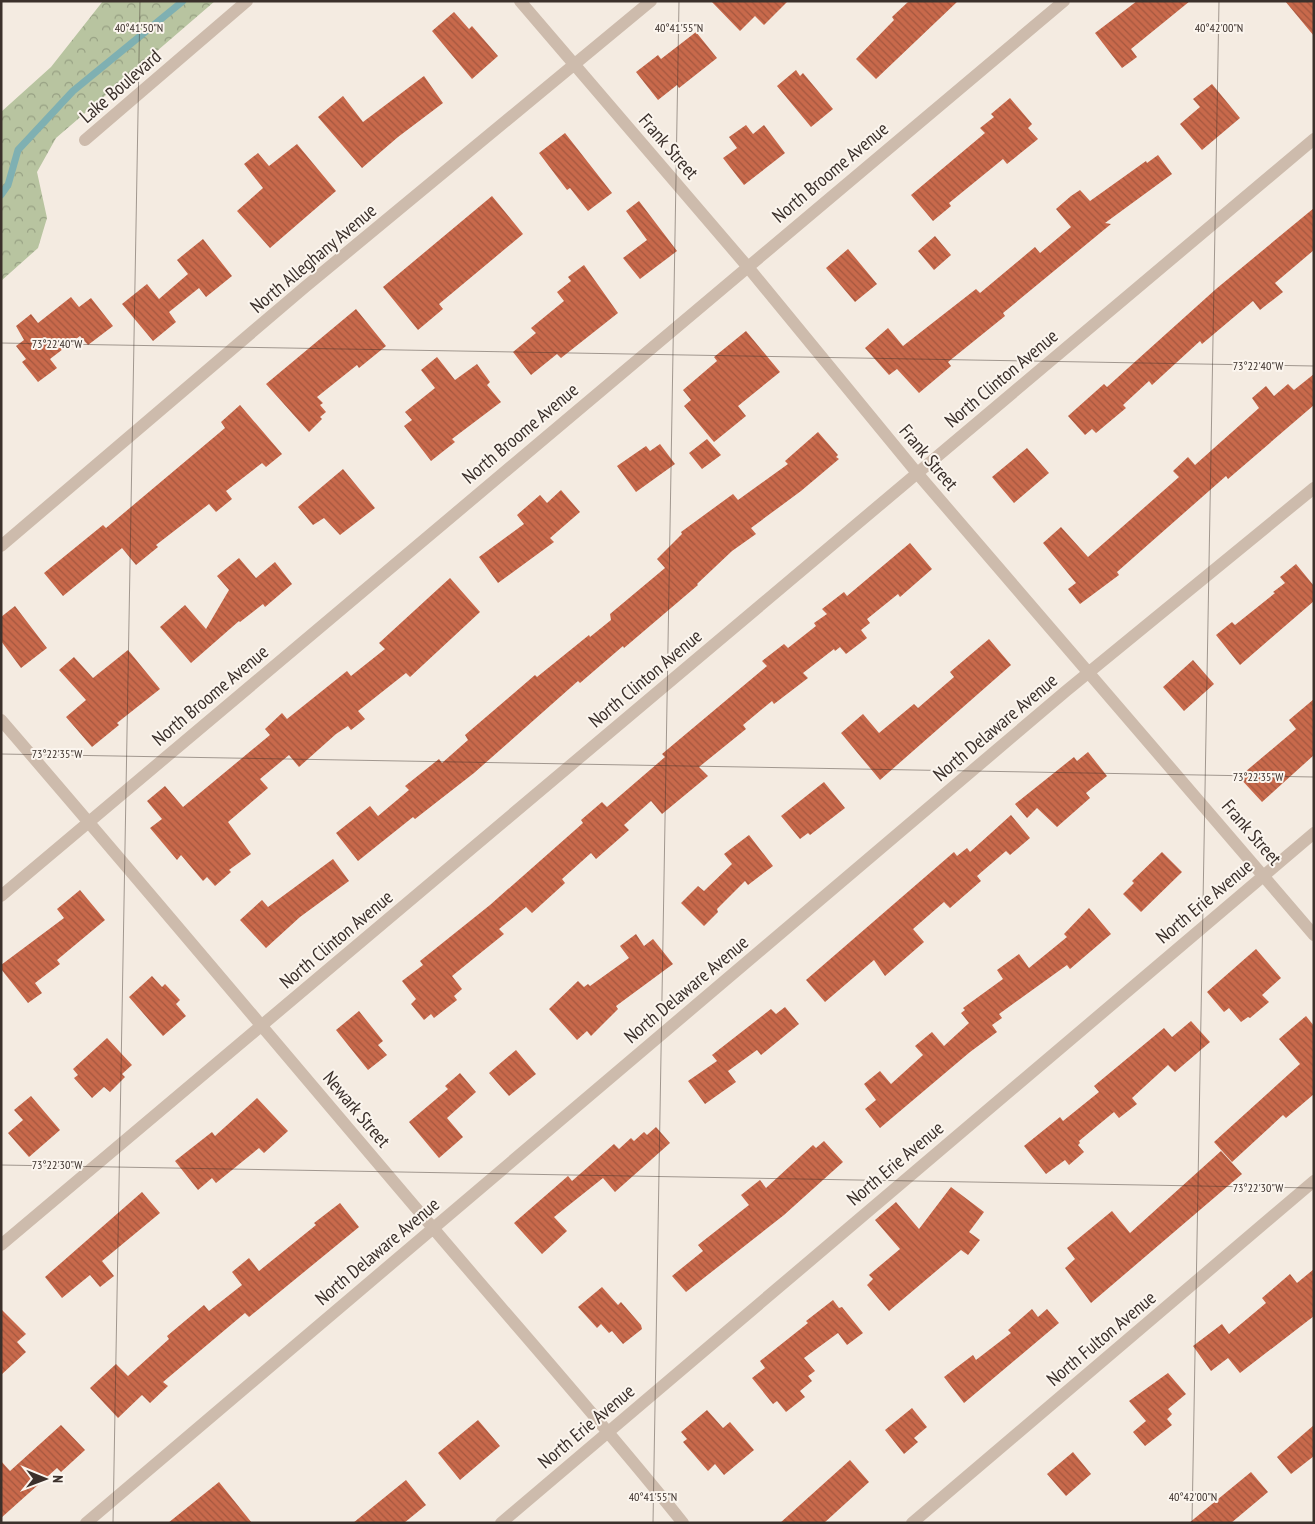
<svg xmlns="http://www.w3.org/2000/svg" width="1315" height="1524" viewBox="0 0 1315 1524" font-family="'PT Sans Narrow',sans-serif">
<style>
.forest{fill:url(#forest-crowns)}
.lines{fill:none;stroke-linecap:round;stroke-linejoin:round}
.stream{stroke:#7fb0b2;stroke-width:7}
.building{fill:url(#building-back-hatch)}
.minor{stroke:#cdbbac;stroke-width:12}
.ticks{fill:none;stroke:#3b302b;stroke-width:1;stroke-opacity:0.45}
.labels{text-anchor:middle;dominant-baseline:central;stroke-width:4;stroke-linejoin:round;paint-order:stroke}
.street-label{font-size:19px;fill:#3b302b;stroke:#fbf5ee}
.ticks-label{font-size:12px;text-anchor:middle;fill:#3b302b;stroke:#fbf5ee;stroke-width:4;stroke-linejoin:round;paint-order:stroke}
</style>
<defs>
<pattern id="forest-crowns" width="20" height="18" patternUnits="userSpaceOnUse" patternTransform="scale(1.25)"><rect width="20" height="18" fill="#b8c4a0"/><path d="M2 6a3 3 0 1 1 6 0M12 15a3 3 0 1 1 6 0" fill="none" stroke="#97a083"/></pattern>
<pattern id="building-back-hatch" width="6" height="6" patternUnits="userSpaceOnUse" patternTransform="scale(1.25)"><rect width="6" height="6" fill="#c8694b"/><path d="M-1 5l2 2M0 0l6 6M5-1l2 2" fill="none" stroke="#a4573f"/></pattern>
</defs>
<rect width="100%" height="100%" fill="#f4ebe1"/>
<!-- forest -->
<path class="forest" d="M 103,1 L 215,1 L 56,138 L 37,172 L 47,218 L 38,248 L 1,281 L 1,112 L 51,67 Z"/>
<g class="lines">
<!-- stream -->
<path class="stream" d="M 1,195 L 8,185 L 18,150 L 73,91 L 183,1"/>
</g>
<!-- building -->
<path class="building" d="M 711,1 L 788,1 L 764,25 L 755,16 L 740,31 Z
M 909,1 L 958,1 L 876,79 L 856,59 L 894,20 L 892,17 Z
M 1137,1 L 1190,1 L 1131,49 L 1137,57 L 1122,68 L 1095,33 Z
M 1285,1 L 1314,1 L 1314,36 Z
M 454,12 L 469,29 L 472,26 L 498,56 L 472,79 L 432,31 Z
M 696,32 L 717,58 L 679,88 L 677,85 L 658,100 L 636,72 L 658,55 L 661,59 Z
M 796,70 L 800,76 L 803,73 L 833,109 L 811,127 L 777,86 Z
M 424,76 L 443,103 L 398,137 L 362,168 L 318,117 L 343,96 L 363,122 Z
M 1212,84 L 1240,118 L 1202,150 L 1180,124 L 1200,107 L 1193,99 Z
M 1010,98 L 1032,124 L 1028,128 L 1038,139 L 1007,164 L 1003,159 L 949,203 L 951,206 L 933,221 L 911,195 L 985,133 L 980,128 L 994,117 L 991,114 Z
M 746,125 L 753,134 L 764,125 L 785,153 L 744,185 L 723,158 L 737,148 L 729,137 Z
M 565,133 L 612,193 L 588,211 L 570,188 L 567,190 L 539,153 Z
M 297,144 L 336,191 L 270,248 L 237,211 L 263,188 L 244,164 L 258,153 L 269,166 Z
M 1158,155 L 1172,174 L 1105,223 L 1111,224 L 1003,313 L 1005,316 L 948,362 L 951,366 L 919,393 L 897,369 L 889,375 L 865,348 L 888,328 L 903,346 L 976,289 L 980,293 L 1035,247 L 1040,253 L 1071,227 L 1056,209 L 1071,196 L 1080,190 L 1090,201 L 1146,161 L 1147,163 Z
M 492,196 L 523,234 L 439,304 L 443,309 L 418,330 L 383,287 Z
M 639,201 L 677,251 L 640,279 L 623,258 L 647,240 L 626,211 Z
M 1314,208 L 1314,250 L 1275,283 L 1283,292 L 1260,310 L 1253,301 L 1202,344 L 1200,341 L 1152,385 L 1149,381 L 1123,405 L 1126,408 L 1096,433 L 1092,429 L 1085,435 L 1068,416 L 1104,384 L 1107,387 L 1216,289 Z
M 935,236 L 951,255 L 934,270 L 918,251 Z
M 203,239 L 232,276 L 206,297 L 199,288 L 169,312 L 176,322 L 153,341 L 122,304 L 147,284 L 159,299 L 188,274 L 177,260 Z
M 848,249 L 877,284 L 855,302 L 826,268 Z
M 584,265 L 618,313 L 561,358 L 557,354 L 531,375 L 513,352 L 536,333 L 531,328 L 564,301 L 557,292 L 571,281 L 568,277 Z
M 71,297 L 79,307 L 91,298 L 113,326 L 88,345 L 80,336 L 50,359 L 57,368 L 38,382 L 22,362 L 26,359 L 16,346 L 24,340 L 16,326 L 31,314 L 38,323 Z
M 356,309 L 386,346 L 359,368 L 357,365 L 317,397 L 323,403 L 320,405 L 326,412 L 320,417 L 322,419 L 309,432 L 266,384 Z
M 746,331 L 780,372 L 738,406 L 746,416 L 714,442 L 684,406 L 691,400 L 683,390 L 717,361 L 714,357 Z
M 437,357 L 455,380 L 477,364 L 490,382 L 487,385 L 501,402 L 452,439 L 455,442 L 431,461 L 404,426 L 412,420 L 405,412 L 435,388 L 421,370 Z
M 1314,374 L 1314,405 L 1228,479 L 1226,476 L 1117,572 L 1119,575 L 1080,604 L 1068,589 L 1076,583 L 1043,543 L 1061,527 L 1088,557 L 1179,477 L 1173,471 L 1188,457 L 1195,465 L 1259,408 L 1252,398 L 1266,386 L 1274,396 L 1288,384 L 1294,390 Z
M 240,405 L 282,454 L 266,467 L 262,463 L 226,491 L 232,499 L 216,512 L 209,504 L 156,545 L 158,547 L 136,565 L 122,548 L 63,596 L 44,573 L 103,525 L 106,528 L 225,428 L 221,422 Z
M 818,432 L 838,455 L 836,457 L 839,459 L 801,491 L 751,528 L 756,534 L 732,551 L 697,584 L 698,585 L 624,648 L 623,646 L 580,683 L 578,681 L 474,773 L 415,819 L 413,817 L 358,861 L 336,833 L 370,806 L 378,816 L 409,790 L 405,786 L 439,759 L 442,763 L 468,740 L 465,735 L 535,675 L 537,677 L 589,635 L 590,637 L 611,620 L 610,614 L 665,568 L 657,559 L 682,534 L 681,532 L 733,494 L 738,500 L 788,464 L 785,461 Z
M 707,439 L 721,455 L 702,469 L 689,453 Z
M 660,444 L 675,464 L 636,492 L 617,466 L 646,446 L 650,451 Z
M 1027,448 L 1049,473 L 1014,503 L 992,477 Z
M 343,469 L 375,508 L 340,535 L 324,518 L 313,525 L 298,507 Z
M 561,490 L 580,512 L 550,538 L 554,542 L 498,583 L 479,557 L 524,524 L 517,515 L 540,495 L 547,503 Z
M 910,543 L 932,569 L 900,597 L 898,594 L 867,619 L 870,623 L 861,630 L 867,638 L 846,654 L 840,647 L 835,651 L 834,649 L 803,673 L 808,678 L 774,704 L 772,701 L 743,725 L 746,729 L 699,767 L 708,776 L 662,814 L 651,801 L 624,825 L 629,830 L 596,859 L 591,853 L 562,879 L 565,883 L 532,913 L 526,907 L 499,929 L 504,934 L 452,976 L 462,989 L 454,996 L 457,1000 L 434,1018 L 431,1014 L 424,1020 L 411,1004 L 416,999 L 402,981 L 423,965 L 420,961 L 490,905 L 583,823 L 581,820 L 602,802 L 607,807 L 665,757 L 662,754 L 767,666 L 762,661 L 784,644 L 788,648 L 816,626 L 814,623 L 827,614 L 822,609 L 844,592 L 847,596 Z
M 239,558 L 256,578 L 275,562 L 292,584 L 265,607 L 263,604 L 240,622 L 239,621 L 191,663 L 160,627 L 185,605 L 206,629 L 229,590 L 217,576 Z
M 1296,564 L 1314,586 L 1314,601 L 1240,665 L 1216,635 L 1232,622 L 1235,625 L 1275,593 L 1273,592 L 1285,583 L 1280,577 Z
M 450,578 L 480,612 L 410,677 L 406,673 L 358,711 L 365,719 L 351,730 L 348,726 L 336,734 L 299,767 L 289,755 L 260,779 L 268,788 L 228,822 L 251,854 L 229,870 L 231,872 L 215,886 L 207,877 L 203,881 L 181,855 L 177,860 L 150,828 L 162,819 L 147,801 L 165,786 L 183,807 L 270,735 L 265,729 L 282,713 L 287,719 L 347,671 L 351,676 L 385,649 L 379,643 Z
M 15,606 L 47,648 L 21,668 L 1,641 L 1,617 Z
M 989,639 L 1011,665 L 880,780 L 841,733 L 863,714 L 879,733 L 914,704 L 918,708 L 954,677 L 950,672 Z
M 128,650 L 160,689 L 117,723 L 119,725 L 92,747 L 66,717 L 86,700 L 59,670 L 74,657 L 93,678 Z
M 1193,660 L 1214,684 L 1184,711 L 1163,687 Z
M 1314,699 L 1314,755 L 1262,802 L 1239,777 L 1296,729 L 1289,720 Z
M 1088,752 L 1107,776 L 1086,793 L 1090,798 L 1057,827 L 1037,808 L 1027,818 L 1015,804 L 1074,757 L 1077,761 Z
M 824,782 L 845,808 L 810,835 L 808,833 L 800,839 L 781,816 Z
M 1011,815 L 1030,838 L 1010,855 L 1006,851 L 977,876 L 981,881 L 950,908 L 944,902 L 913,929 L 924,942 L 885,976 L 874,960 L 825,1002 L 806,980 L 954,852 L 957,856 L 967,848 L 970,852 Z
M 749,835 L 773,866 L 748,885 L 745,881 L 717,909 L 718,912 L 704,926 L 681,903 L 698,886 L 704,891 L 732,864 L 724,854 Z
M 1162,852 L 1182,872 L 1141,912 L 1123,894 L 1134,883 L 1132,881 Z
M 333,859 L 349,881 L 300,917 L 266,948 L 240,920 L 262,900 L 268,907 Z
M 80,890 L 105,920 L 57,960 L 60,964 L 35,983 L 42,993 L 28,1003 L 1,969 L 1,965 L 64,918 L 57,909 Z
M 1089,908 L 1111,934 L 1070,969 L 1067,965 L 999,1014 L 1002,1018 L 992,1025 L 997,1032 L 970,1052 L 880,1128 L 865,1109 L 876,1100 L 864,1084 L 880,1071 L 891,1084 L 923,1055 L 915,1046 L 932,1032 L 944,1046 L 969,1023 L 961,1013 L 965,1010 L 963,1008 L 1003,979 L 997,970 L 1019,954 L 1029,968 L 1067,937 L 1064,934 Z
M 636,934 L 644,946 L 653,939 L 673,964 L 616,1006 L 618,1009 L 591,1036 L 587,1031 L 577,1040 L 549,1009 L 578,981 L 584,987 L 588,984 L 590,986 L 629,958 L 620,946 Z
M 1256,949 L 1281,978 L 1262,995 L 1269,1002 L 1250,1018 L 1248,1017 L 1241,1022 L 1229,1008 L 1224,1012 L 1207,992 Z
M 152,976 L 162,987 L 165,984 L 180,1000 L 176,1004 L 186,1016 L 163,1036 L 129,997 Z
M 785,1007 L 799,1024 L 761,1055 L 757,1050 L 728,1071 L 736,1082 L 705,1104 L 688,1081 L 717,1061 L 712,1055 L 771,1009 L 776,1014 Z
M 359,1011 L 383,1041 L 378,1045 L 387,1055 L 368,1070 L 336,1030 Z
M 1306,1016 L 1314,1026 L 1314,1094 L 1286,1118 L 1283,1115 L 1232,1162 L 1214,1142 L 1300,1064 L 1279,1039 Z
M 1191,1021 L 1210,1042 L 1175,1072 L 1168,1065 L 1132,1098 L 1137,1104 L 1119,1118 L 1114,1112 L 1079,1141 L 1080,1143 L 1078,1145 L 1084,1152 L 1069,1165 L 1065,1160 L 1046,1174 L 1024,1146 L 1060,1117 L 1063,1121 L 1099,1092 L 1094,1086 L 1164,1028 L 1172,1037 Z
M 107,1038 L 132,1065 L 122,1074 L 125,1077 L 110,1092 L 104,1087 L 92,1098 L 74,1078 L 78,1075 L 73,1069 Z
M 516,1050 L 536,1074 L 509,1096 L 489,1073 Z
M 460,1073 L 476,1092 L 447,1118 L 463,1137 L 439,1158 L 409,1122 L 448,1089 L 445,1086 Z
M 31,1096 L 60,1130 L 29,1157 L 8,1133 L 23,1120 L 14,1110 Z
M 257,1098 L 288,1131 L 264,1153 L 259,1148 L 216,1183 L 212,1178 L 198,1190 L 175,1161 L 212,1132 L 215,1136 Z
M 656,1127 L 670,1143 L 615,1192 L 603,1178 L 554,1217 L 567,1231 L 542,1254 L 514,1223 L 568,1176 L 572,1181 L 614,1144 L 619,1149 L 631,1138 L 634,1141 L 644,1132 L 647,1135 Z
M 824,1141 L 843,1162 L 784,1215 L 686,1292 L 672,1276 L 703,1251 L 698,1245 L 749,1205 L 741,1195 L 760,1180 L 766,1188 L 813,1145 L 816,1148 Z
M 1221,1151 L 1242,1174 L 1091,1303 L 1065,1268 L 1075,1259 L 1067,1248 L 1112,1211 L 1130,1233 Z
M 951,1187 L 984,1212 L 969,1232 L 980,1240 L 968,1255 L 961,1250 L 889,1311 L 867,1285 L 873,1279 L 869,1275 L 900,1249 L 875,1220 L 896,1202 L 919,1229 Z
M 142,1192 L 160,1213 L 102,1261 L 114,1276 L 100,1287 L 90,1275 L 62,1298 L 45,1277 Z
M 340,1203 L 359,1227 L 249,1317 L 245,1313 L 163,1382 L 168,1386 L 150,1403 L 142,1395 L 118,1418 L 90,1388 L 116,1364 L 128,1376 L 169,1339 L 167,1336 L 204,1305 L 209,1311 L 242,1285 L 232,1272 L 249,1258 L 259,1271 L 316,1225 L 314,1223 Z
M 1314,1269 L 1314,1316 L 1240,1373 L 1228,1358 L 1211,1371 L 1193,1346 L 1222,1324 L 1229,1334 L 1266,1303 L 1262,1298 L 1290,1274 L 1297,1283 Z
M 602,1287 L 618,1305 L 621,1302 L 641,1325 L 642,1329 L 623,1344 L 612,1331 L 609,1333 L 601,1324 L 597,1328 L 578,1307 Z
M 833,1300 L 839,1308 L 842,1307 L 863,1333 L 847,1345 L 838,1333 L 804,1358 L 815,1371 L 808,1376 L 812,1381 L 800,1391 L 805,1397 L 786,1412 L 777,1401 L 773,1404 L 752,1378 L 765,1368 L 760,1361 L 808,1323 L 806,1321 Z
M 1,1309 L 26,1334 L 17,1342 L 26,1352 L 1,1375 Z
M 1032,1309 L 1038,1317 L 1047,1309 L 1059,1323 L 964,1403 L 944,1377 L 973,1355 L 976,1360 L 1011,1333 L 1008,1330 Z
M 1168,1373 L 1186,1394 L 1168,1409 L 1172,1414 L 1167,1419 L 1172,1425 L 1145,1446 L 1133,1432 L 1146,1421 L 1129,1401 Z
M 912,1408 L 927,1427 L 914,1438 L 918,1442 L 904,1454 L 885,1430 Z
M 707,1410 L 723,1428 L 730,1422 L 754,1450 L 724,1475 L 715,1464 L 708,1471 L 683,1442 L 687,1439 L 681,1432 Z
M 478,1420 L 500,1446 L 460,1480 L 438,1453 Z
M 61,1425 L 85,1450 L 61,1472 L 57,1468 L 1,1518 L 1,1461 L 10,1471 Z
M 1314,1425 L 1314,1456 L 1291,1474 L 1277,1457 Z
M 1073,1452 L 1091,1474 L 1066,1496 L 1047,1474 Z
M 850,1460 L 869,1482 L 824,1523 L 780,1523 Z
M 1251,1472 L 1268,1492 L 1231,1523 L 1189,1523 Z
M 406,1480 L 426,1505 L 404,1523 L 353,1523 Z
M 219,1482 L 252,1523 L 168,1523 Z"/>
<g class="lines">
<!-- minor -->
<path class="minor" d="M 520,1 L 747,266 L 917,473 L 1314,935
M 85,140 L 247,1
M 1,546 L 305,287 L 651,1
M 1,720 C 146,888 289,1059 433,1228 C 516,1326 602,1422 683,1523
M 1,896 L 1064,1
M 1,1245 L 1314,139
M 86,1523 L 1066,691 L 1314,488
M 501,1523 L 1314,833
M 912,1523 L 1314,1181"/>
</g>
<!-- ticks -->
<path class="ticks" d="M 1,343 L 1314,366M 1,754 L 1314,777M 1,1165 L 1314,1188M 113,1523 L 140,1M 653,1523 L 679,1M 1192,1523 L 1219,1"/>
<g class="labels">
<!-- street labels -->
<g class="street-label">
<text transform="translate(120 86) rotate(-41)">Lake Boulevard</text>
<text transform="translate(669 146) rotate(49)">Frank Street</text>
<text transform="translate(830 172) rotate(-40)">North Broome Avenue</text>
<text transform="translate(313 258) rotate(-40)">North Alleghany Avenue</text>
<text transform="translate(1001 378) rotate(-40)">North Clinton Avenue</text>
<text transform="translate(520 433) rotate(-40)">North Broome Avenue</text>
<text transform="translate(929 457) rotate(50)">Frank Street</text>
<text transform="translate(645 678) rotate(-40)">North Clinton Avenue</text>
<text transform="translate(210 695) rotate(-40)">North Broome Avenue</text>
<text transform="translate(995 727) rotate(-40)">North Delaware Avenue</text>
<text transform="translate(1252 832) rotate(49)">Frank Street</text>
<text transform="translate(1204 901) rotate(-40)">North Erie Avenue</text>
<text transform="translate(336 939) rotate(-40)">North Clinton Avenue</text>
<text transform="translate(686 989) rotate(-40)">North Delaware Avenue</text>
<text transform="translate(357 1109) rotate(50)">Newark Street</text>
<text transform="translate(895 1163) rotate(-40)">North Erie Avenue</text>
<text transform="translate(377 1251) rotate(-40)">North Delaware Avenue</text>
<text transform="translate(1101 1338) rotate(-40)">North Fulton Avenue</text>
<text transform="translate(586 1426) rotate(-40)">North Erie Avenue</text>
</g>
</g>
<g class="ticks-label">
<text x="139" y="32">40°41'50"N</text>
<text x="679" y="32">40°41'55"N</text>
<text x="1219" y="32">40°42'00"N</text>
<text x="57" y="348">73°22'40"W</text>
<text x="1258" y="370">73°22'40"W</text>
<text x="57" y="758">73°22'35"W</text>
<text x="1258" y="781">73°22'35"W</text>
<text x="57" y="1169">73°22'30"W</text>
<text x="1258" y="1192">73°22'30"W</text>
<text x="653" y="1501">40°41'55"N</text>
<text x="1193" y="1501">40°42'00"N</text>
</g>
<!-- border -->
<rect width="1315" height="1524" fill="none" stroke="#3b302b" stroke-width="5"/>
<!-- north arrow -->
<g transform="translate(45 1479) rotate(91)" stroke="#fbf5ee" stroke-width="4" paint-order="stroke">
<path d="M0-4L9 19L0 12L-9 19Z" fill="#3b302b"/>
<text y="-8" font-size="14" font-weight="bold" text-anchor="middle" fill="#3b302b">N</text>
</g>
</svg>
